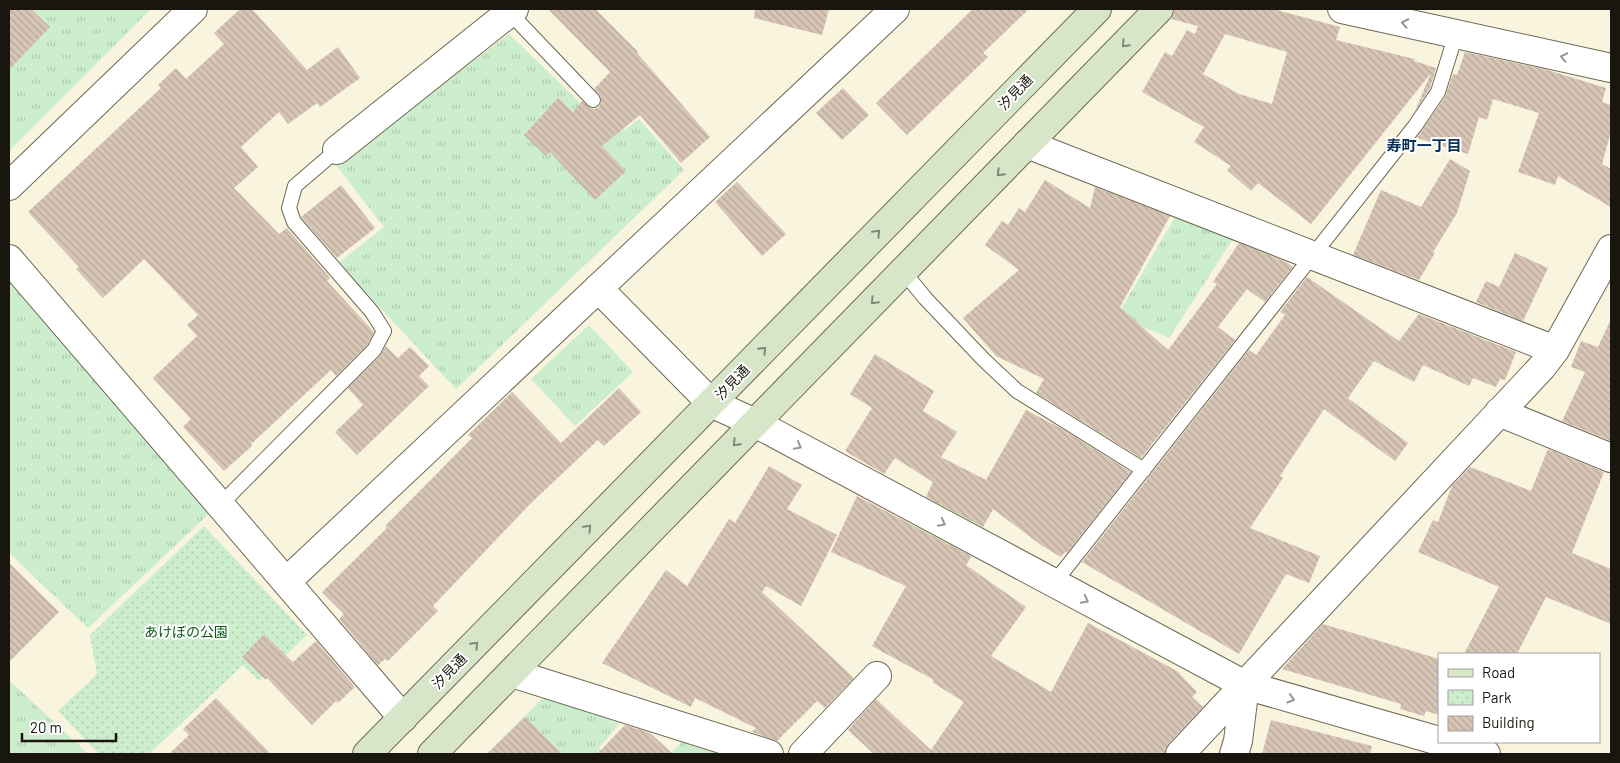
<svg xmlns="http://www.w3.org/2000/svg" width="1620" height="763" viewBox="0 0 1620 763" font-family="Barlow,'Noto Sans JP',sans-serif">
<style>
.grass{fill:url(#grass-tufts)}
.park{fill:url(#park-dots)}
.building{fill:url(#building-back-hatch);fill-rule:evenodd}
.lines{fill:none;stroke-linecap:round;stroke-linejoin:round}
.lane-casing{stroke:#6d6955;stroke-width:16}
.street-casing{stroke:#6d6955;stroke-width:30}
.secondary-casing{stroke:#6d6955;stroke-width:30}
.lane{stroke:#fff;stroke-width:14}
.street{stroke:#fff;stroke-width:28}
.secondary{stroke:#d7e6c8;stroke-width:28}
.oneway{stroke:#979693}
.oneway2{stroke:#818874}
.labels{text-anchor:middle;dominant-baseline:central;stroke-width:4;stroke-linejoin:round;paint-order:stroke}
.street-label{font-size:14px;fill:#18160e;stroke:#fff}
.park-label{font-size:14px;fill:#0a5a14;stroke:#fff}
.neighbourhood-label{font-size:15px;font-weight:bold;fill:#063055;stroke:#fff}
</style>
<defs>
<pattern id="grass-tufts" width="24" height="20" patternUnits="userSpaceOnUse" patternTransform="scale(1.25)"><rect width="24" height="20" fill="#cdeecc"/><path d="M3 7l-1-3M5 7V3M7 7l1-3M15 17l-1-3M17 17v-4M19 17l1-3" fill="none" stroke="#afcbae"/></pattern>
<pattern id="park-dots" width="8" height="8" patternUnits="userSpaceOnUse" patternTransform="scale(1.25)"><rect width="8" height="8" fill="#cdeecc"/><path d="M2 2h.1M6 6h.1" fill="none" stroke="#afcbae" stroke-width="1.8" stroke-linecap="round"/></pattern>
<pattern id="building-back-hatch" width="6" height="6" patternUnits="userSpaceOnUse" patternTransform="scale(1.25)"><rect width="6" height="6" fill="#d7c5b5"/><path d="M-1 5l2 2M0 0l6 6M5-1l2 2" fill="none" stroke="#b8a89a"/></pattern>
</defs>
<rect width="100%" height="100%" fill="#f9f4dd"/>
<!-- grass -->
<path class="grass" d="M 9,9 L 151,9 L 9,151 Z
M 509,34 L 599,121 L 608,115 L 624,130 L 639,119 L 684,170 L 456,389 L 338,263 L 384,227 L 336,165 Z
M 1178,212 L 1235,236 L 1169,338 L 1117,316 Z
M 9,277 L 211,512 L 88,628 L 9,553 Z
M 589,325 L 633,372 L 575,426 L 531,379 Z
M 9,680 L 88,754 L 9,754 Z
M 548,693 L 619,724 L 599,748 L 604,754 L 486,754 Z
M 688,736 L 728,754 L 670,754 Z"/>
<!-- park -->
<path class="park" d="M 204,526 L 307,635 L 259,681 L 243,665 L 149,754 L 99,754 L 58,711 L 97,674 L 90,635 Z"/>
<!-- building -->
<path class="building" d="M 9,9 L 31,9 L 50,27 L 9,70 Z
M 240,9 L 252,9 L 307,70 L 338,47 L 360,78 L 320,107 L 317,103 L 288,124 L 279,112 L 241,147 L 258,167 L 234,188 L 279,234 L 287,228 L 330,278 L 327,281 L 374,332 L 367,345 L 336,376 L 331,370 L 251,444 L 252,446 L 224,471 L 183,427 L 191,419 L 153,378 L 197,336 L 187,325 L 198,315 L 144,259 L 103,298 L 76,269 L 79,267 L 28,212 L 161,88 L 158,85 L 176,68 L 186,79 L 224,44 L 214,33 Z
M 548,9 L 595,9 L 638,52 L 637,53 L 710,137 L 681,163 L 640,115 L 602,146 L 626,171 L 595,200 L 550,152 L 546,156 L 524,135 L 558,98 L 573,112 L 582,101 L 590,108 L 595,109 L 599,107 L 601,102 L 601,97 L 594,89 L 610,72 Z
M 755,9 L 829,9 L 822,35 L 754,18 Z
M 973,9 L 1029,9 L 983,53 L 988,57 L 907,135 L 876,103 Z
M 1174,9 L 1273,9 L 1340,27 L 1336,40 L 1415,59 L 1414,61 L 1436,68 L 1430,88 L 1415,111 L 1431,73 L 1311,224 L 1258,183 L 1251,191 L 1227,170 L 1231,166 L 1194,142 L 1204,127 L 1142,92 L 1165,52 L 1172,56 L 1187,30 L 1195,34 L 1198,26 L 1171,19 L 1174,13 ZM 1225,34 L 1287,52 L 1272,104 L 1239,94 L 1203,74 Z
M 1465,52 L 1544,69 L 1606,88 L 1602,102 L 1611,105 L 1611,132 L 1602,164 L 1611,169 L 1611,207 L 1558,176 L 1555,185 L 1518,172 L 1539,113 L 1493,99 L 1487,120 L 1479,117 L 1468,154 L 1417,138 L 1445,97 L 1453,74 L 1457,75 Z
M 843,88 L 869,115 L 842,140 L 816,113 Z
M 1450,159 L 1470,171 L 1457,213 L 1433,252 L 1435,253 L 1419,280 L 1353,255 L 1381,190 L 1421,207 Z
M 1045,180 L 1090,208 L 1095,187 L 1170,216 L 1120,307 L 1168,350 L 1217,284 L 1213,282 L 1239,243 L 1286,262 L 1293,267 L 1265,302 L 1247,289 L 1218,327 L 1235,340 L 1141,458 L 1036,393 L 1044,379 L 996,356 L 963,318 L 1019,270 L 985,245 L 1002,221 L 1008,225 L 1019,208 L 1025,212 Z
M 737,182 L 786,234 L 762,256 L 715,202 Z
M 341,185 L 375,228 L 337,258 L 301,217 Z
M 1515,253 L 1548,268 L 1523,321 L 1476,302 L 1486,281 L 1499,287 Z
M 1307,277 L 1399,341 L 1419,314 L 1516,352 L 1505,380 L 1500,379 L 1496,387 L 1473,378 L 1469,386 L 1423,365 L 1414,382 L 1374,361 L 1348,398 L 1408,443 L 1395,461 L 1324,409 L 1280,476 L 1283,478 L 1250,528 L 1320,556 L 1309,583 L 1286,574 L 1239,654 L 1082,562 L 1249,350 L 1256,355 L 1285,315 L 1280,312 Z
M 1611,319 L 1611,441 L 1562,421 L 1585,372 L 1571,367 L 1581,341 L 1598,347 Z
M 386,346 L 398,358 L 410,347 L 429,366 L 419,376 L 429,386 L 357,455 L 335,432 L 363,405 L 348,388 L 380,356 Z
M 875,354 L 934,391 L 923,411 L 957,432 L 941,457 L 986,480 L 1026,410 L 1060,428 L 1059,427 L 1131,472 L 1067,553 L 1065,552 L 1061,557 L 1041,545 L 993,509 L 983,527 L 926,497 L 933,482 L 895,458 L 884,474 L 845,451 L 872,408 L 850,394 Z
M 619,388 L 641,412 L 604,446 L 598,440 L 530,504 L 433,606 L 438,611 L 388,661 L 385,659 L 378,665 L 339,619 L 344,614 L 322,592 L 387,528 L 385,526 L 472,438 L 468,435 L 512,392 L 561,443 Z
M 1548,449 L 1604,472 L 1572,553 L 1611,569 L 1611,624 L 1546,597 L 1517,654 L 1464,654 L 1499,587 L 1418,552 L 1433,520 L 1438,522 L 1452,486 L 1470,467 L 1531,491 Z
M 769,466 L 802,485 L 787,509 L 837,535 L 801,606 L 766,586 L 762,592 L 854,678 L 825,708 L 817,701 L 777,741 L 752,732 L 756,728 L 695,698 L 691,707 L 602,663 L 666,570 L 687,586 L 729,519 L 735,523 Z
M 857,496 L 969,555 L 971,557 L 966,565 L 1026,607 L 991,656 L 1051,692 L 1088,623 L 1177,671 L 1197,692 L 1192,697 L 1203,707 L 1169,743 L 1165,750 L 1165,754 L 874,754 L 848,730 L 876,699 L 931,750 L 964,702 L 932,682 L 934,680 L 872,646 L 906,586 L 831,552 Z
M 9,563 L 59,612 L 9,662 Z
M 1323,624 L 1439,659 L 1439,715 L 1426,711 L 1424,716 L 1400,709 L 1401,704 L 1282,669 Z
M 264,634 L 293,662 L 316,641 L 355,687 L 338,703 L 336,701 L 312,725 L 267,678 L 266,680 L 242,657 Z
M 216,698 L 271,754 L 169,754 L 189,735 L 183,729 Z
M 525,717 L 562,754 L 487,754 Z
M 1271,720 L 1372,746 L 1370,754 L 1262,754 Z
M 625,725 L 650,733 L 673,754 L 597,754 Z"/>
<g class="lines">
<!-- lane casing -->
<g class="lane-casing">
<path id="lane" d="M 510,13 L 593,100
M 903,271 L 925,298 L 984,360 L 1017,391 L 1144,470
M 220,505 L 374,350 L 384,331 L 372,312 L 294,222 L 289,208 L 295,186 L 337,150
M 1054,583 L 1415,126 L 1438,92 L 1456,34"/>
</g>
<!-- street casing -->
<g class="street-casing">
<path id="street" d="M 1342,9 L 1611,68
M 1027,144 L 1555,350
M 337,150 L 514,9
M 9,186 L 193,9
M 9,259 L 403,718
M 598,288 L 711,403 L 755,423 L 1245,685 L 1439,741
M 1499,412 L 1611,458
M 286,582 L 895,9
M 512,673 L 769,754
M 1442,742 L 1486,754
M 803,754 L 877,676
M 1180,754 L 1542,367 L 1555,350 L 1611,249
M 1234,754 L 1238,741 L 1245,685"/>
</g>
<!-- secondary casing -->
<g class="secondary-casing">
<path id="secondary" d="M 367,754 L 1097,9
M 432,754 L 1159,9"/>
</g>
<!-- lane -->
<use href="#lane" class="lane"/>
<!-- street -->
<use href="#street" class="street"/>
<!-- secondary -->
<use href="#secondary" class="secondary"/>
</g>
<!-- one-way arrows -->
<defs><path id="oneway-chevron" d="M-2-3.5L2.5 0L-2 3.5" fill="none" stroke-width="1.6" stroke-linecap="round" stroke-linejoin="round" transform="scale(1.25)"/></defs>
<g class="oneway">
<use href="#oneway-chevron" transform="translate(1405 23) rotate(-168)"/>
<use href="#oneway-chevron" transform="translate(1564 57) rotate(-168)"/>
<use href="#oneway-chevron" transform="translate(798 446) rotate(28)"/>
<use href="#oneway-chevron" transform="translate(942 523) rotate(28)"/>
<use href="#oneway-chevron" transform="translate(1085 600) rotate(28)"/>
<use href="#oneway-chevron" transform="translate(1291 699) rotate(16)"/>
</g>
<g class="oneway2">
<use href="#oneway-chevron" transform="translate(1125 44) rotate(134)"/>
<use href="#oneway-chevron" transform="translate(1000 173) rotate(134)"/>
<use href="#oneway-chevron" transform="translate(877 233) rotate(-46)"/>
<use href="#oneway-chevron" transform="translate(874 301) rotate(134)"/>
<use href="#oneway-chevron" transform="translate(763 350) rotate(-46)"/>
<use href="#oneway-chevron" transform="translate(736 443) rotate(134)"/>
<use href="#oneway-chevron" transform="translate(588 528) rotate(-46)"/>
<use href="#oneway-chevron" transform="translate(475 645) rotate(-46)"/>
</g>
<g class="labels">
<!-- street labels -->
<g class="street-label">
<text transform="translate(1015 92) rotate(-46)">汐見通</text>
<text transform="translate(732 382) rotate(-46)">汐見通</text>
<text transform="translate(449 671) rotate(-46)">汐見通</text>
</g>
<!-- park labels -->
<g class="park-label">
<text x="186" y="631">あけぼの公園</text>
</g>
<!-- neighbourhood labels -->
<g class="neighbourhood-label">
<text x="1424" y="145">寿町一丁目</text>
</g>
</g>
<!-- border -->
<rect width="1620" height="763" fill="none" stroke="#18160e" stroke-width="20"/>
<!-- legend -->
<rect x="1438" y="653" width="162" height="90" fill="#ffffff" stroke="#a3a29f"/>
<rect x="1448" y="669" width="25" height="8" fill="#d7e6c8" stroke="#a3a29f"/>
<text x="1482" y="678" font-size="15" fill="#18160e">Road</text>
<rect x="1448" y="690" width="25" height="15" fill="url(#park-dots)" stroke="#a3a29f"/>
<text x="1482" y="703" font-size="15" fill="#18160e">Park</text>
<rect x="1448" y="716" width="25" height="15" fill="url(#building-back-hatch)" stroke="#a3a29f"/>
<text x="1482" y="728" font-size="15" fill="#18160e">Building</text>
<!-- scale -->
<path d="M22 733v8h94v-8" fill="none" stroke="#18160e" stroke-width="2.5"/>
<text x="30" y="733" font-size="15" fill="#18160e" stroke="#ffffff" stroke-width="4" paint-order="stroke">20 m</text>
</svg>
